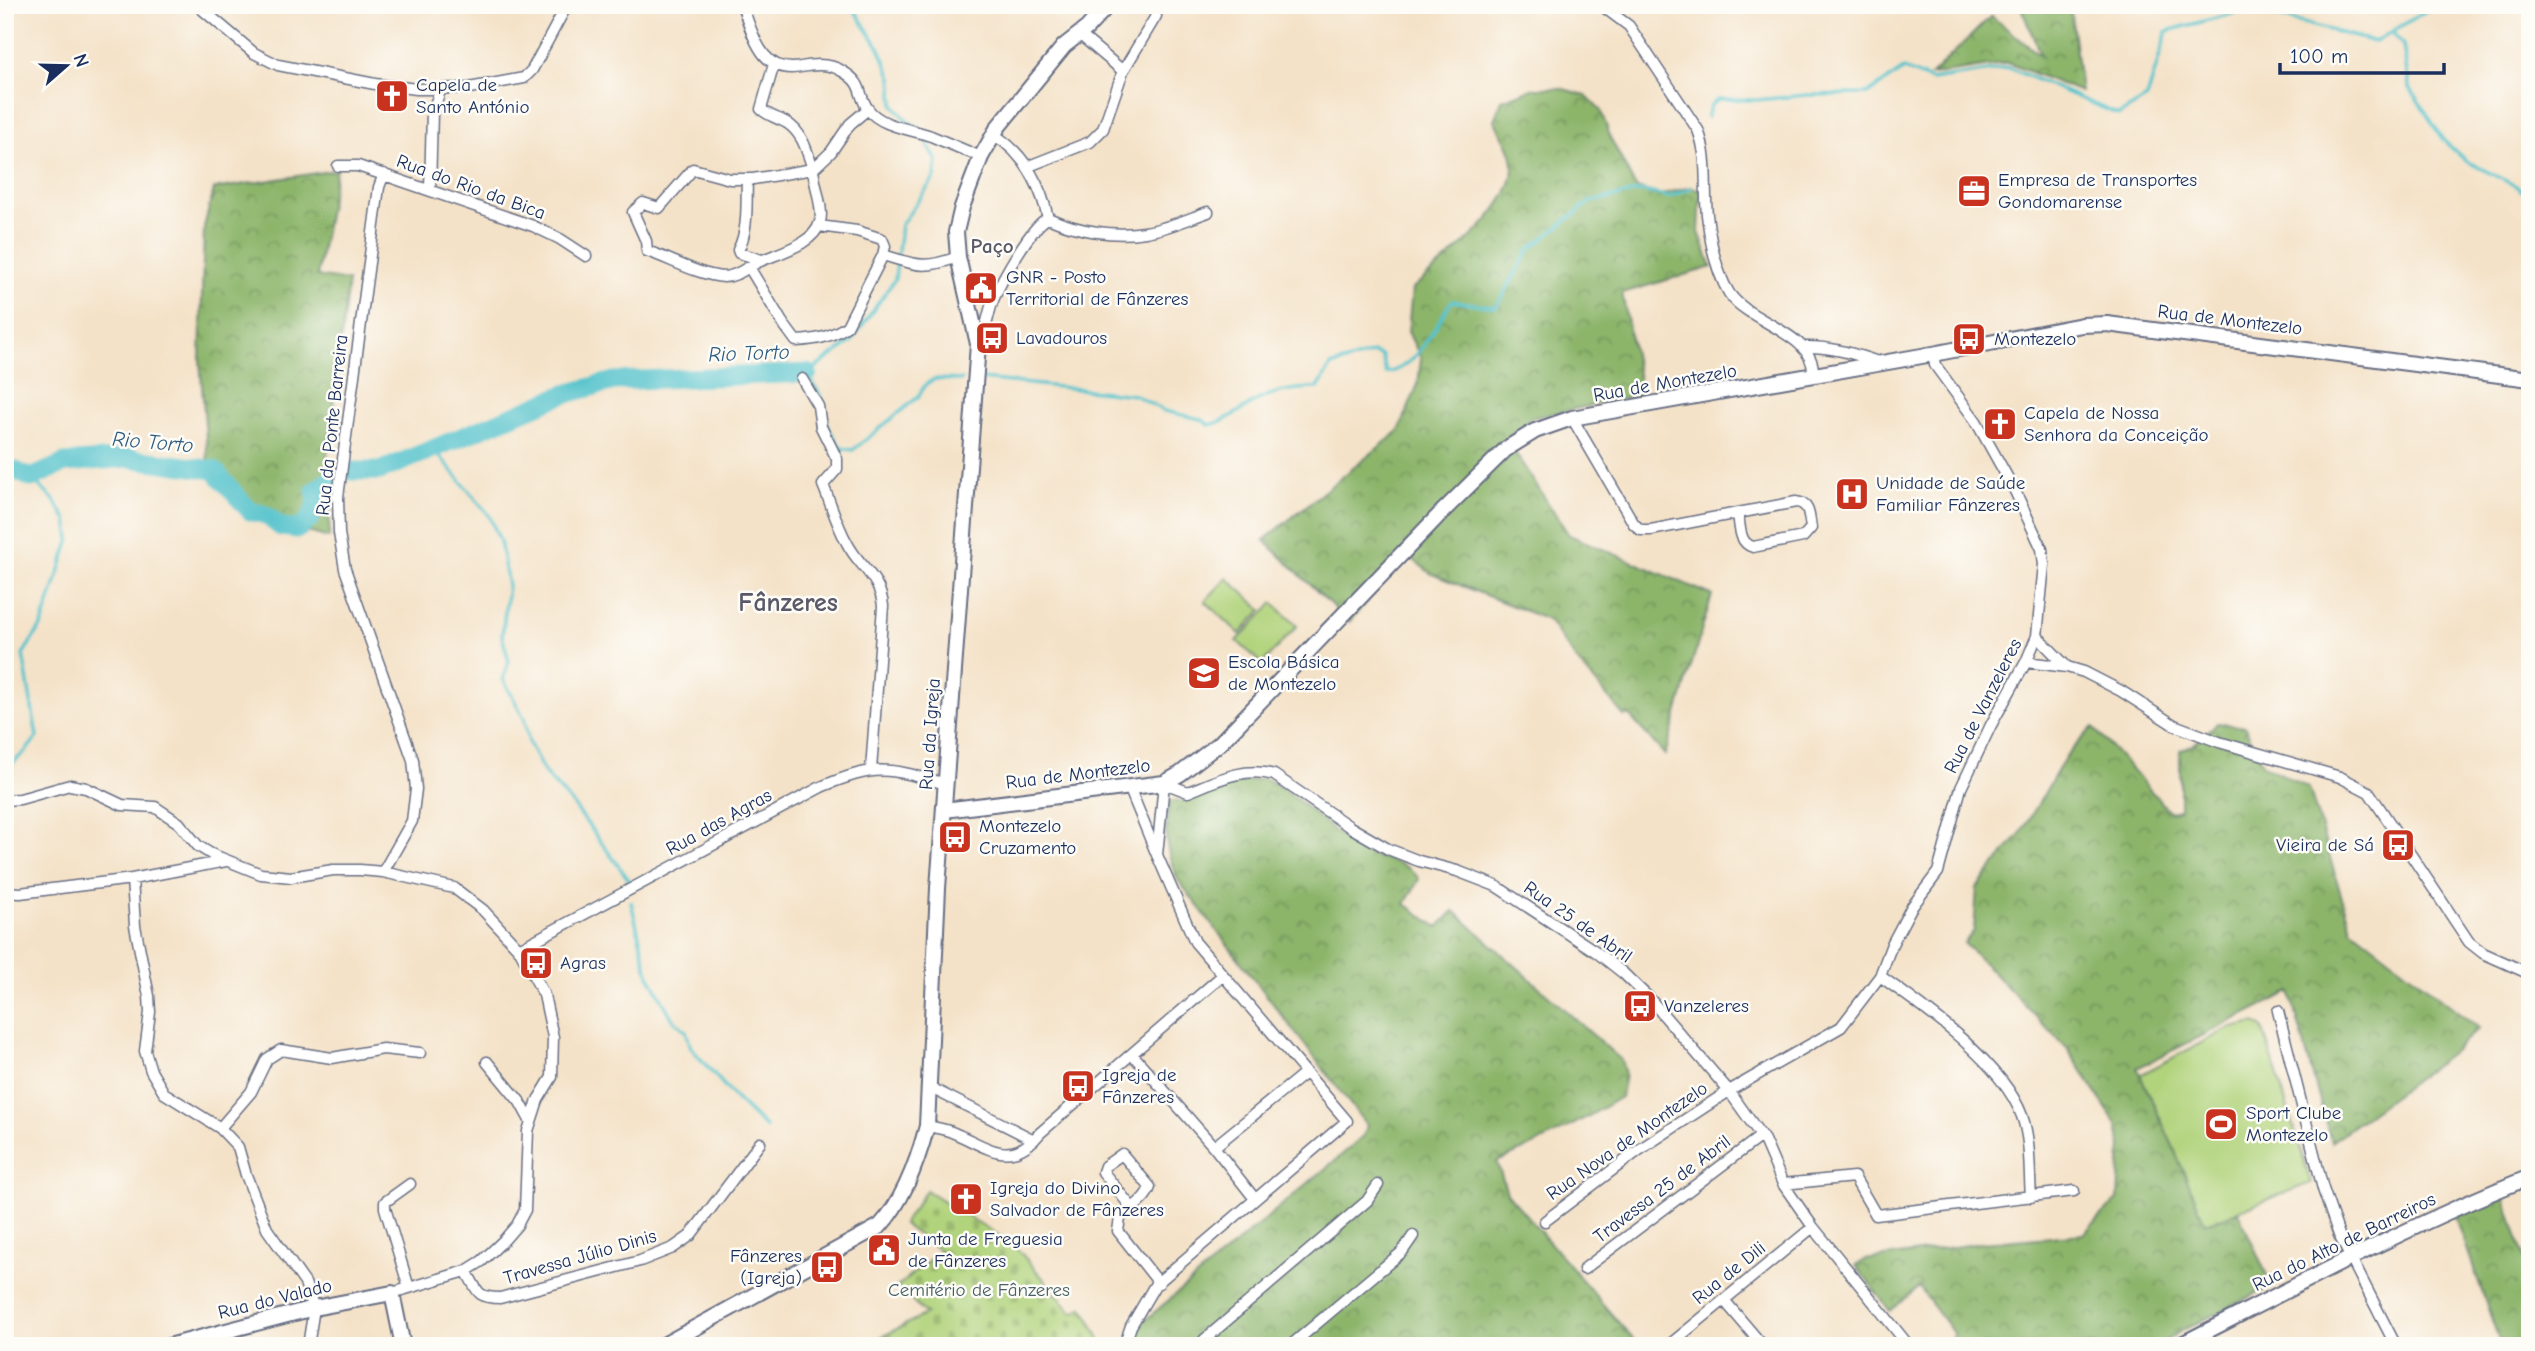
<svg xmlns="http://www.w3.org/2000/svg" width="2535" height="1351" viewBox="0 0 2535 1351" font-family="'Comic Neue',sans-serif">
<style>
.grass{fill:#b1d37b;stroke:#66816c;stroke-width:2}
.forest{fill:url(#forest-crowns);stroke:#547264;stroke-width:2}
.cemetery{fill:url(#cemetery-stones);stroke:#66816c;stroke-width:2}
.lines{fill:none;stroke-linecap:round;stroke-linejoin:round}
.stream{stroke:#56c3cc;stroke-width:3.5}
.river{stroke:#56c3cc;stroke-width:19}
.street-casing{stroke:#676e83;stroke-width:13}
.secondary-casing{stroke:#676e83;stroke-width:18}
.street{stroke:#fff;stroke-width:10}
.secondary{stroke:#fff;stroke-width:14}
.labels{text-anchor:middle;dominant-baseline:central;stroke-width:5;stroke-linejoin:round;paint-order:stroke}
.poi-label{font-size:19px;fill:#1b2f5e;stroke:#fdfcf7;text-anchor:start}
.street-label{font-size:19px;fill:#1b2f5e;stroke:#fdfcf7}
.park-label{font-size:19px;fill:#486067;stroke:#fdfcf7}
.neighbourhood-label{font-size:21px;font-weight:bold;fill:#5a5968;stroke:#fdfcf7}
.water-label{font-size:21px;font-style:italic;fill:#2d5b7f;stroke:#fdfcf7}
.district-label{font-size:26px;font-weight:bold;fill:#5a5968;stroke:#fdfcf7}
</style>
<defs>
<pattern id="forest-crowns" width="20" height="18" patternUnits="userSpaceOnUse" patternTransform="scale(1.75)"><rect width="20" height="18" fill="#8cb56b"/><path d="M2 6a3 3 0 1 1 6 0M12 15a3 3 0 1 1 6 0" fill="none" stroke="#72945b"/></pattern>
<pattern id="cemetery-stones" width="16" height="16" patternUnits="userSpaceOnUse" patternTransform="scale(1.75)"><rect width="16" height="16" fill="#b1d37b"/><path d="M2 7V4a2 2 0 0 1 4 0v3zM10 15v-3a2 2 0 0 1 4 0v3z" fill="#98b56d"/></pattern>
</defs>
<rect width="100%" height="100%" fill="#fdfcf7"/>
<filter id="ink" filterUnits="userSpaceOnUse"><feTurbulence type="fractalNoise" baseFrequency=".0143" numOctaves="2"/><feDisplacementMap in="SourceGraphic" scale="14" xChannelSelector="R" yChannelSelector="G"/><feConvolveMatrix kernelMatrix="1 2 1 2 8 2 1 2 1" color-interpolation-filters="sRGB"/></filter>
<filter id="wash" filterUnits="userSpaceOnUse"><feTurbulence type="fractalNoise" baseFrequency=".00686" numOctaves="4" result="noise"/><feDisplacementMap in="SourceGraphic" scale="28" xChannelSelector="R" yChannelSelector="G"/><feGaussianBlur stdDeviation="1.57" result="paint"/><feColorMatrix in="noise" values="0 0 0 0 0 0 0 0 0 0 0 0 0 0 0 0 0 1.4 0 .05"/><feComposite in="paint" operator="in"/></filter>
<g filter="url(#wash)">
<rect width="100%" height="100%" fill="#f4e2c8"/>
<!-- grass -->
<path class="grass" d="M 1227,578 L 1262,610 L 1240,634 L 1205,601 Z
M 1273,603 L 1297,626 L 1262,664 L 1237,641 Z
M 2254,1023 L 2262,1026 L 2311,1183 L 2242,1209 L 2205,1229 L 2132,1079 L 2228,1029 Z"/>
<!-- forest -->
<path class="forest" d="M 2020,5 L 2070,5 L 2081,92 L 2008,63 L 1931,75 L 1991,16 L 2041,56 Z
M 1535,88 L 1560,88 L 1585,95 L 1601,111 L 1611,139 L 1636,188 L 1661,195 L 1690,187 L 1701,190 L 1699,232 L 1712,267 L 1622,293 L 1642,395 L 1531,418 L 1506,439 L 1569,535 L 1712,595 L 1665,755 L 1628,714 L 1624,716 L 1577,661 L 1548,620 L 1432,574 L 1407,555 L 1349,622 L 1264,540 L 1399,431 L 1418,384 L 1421,358 L 1408,332 L 1412,289 C 1443,261 1515,210 1513,165 C 1513,151 1501,133 1494,120 L 1502,100 Z
M 336,170 L 317,276 L 348,281 L 327,458 L 332,461 L 329,538 L 293,528 L 227,487 L 213,464 L 208,463 L 200,361 L 204,227 L 214,189 Z
M 2217,723 L 2245,727 L 2263,765 L 2309,788 L 2351,928 L 2479,1028 L 2444,1059 L 2331,1142 L 2290,992 L 2137,1068 L 2172,1144 L 2205,1223 L 2238,1212 L 2272,1286 L 2183,1330 L 2157,1346 L 1948,1346 L 1954,1334 L 1919,1287 L 1890,1311 L 1856,1266 L 1865,1260 L 1981,1243 L 2083,1234 L 2118,1199 L 2121,1146 L 2117,1125 L 2067,1048 L 1964,943 L 1974,931 L 1977,888 L 2023,830 L 2066,756 L 2093,727 L 2170,812 L 2180,810 L 2180,750 L 2193,745 Z
M 1264,778 C 1299,795 1324,826 1356,848 C 1377,861 1404,857 1419,879 L 1405,904 L 1438,927 L 1454,911 L 1621,1060 L 1625,1074 L 1621,1097 C 1581,1122 1540,1143 1497,1162 L 1507,1193 L 1639,1346 L 1133,1346 L 1135,1337 L 1144,1321 L 1363,1137 L 1367,1126 L 1178,880 C 1165,848 1163,835 1170,801 L 1184,801 L 1226,785 Z
M 2505,1198 L 2530,1277 L 2530,1346 L 2501,1346 L 2456,1217 Z"/>
<!-- cemetery -->
<path class="cemetery" d="M 926,1190 L 1014,1245 L 1073,1313 L 1083,1307 L 1104,1346 L 864,1346 L 926,1314 L 897,1287 L 940,1251 L 903,1224 Z"/>
<g class="lines">
<!-- stream -->
<path class="stream" d="M 851,5 L 880,49 L 892,78 L 894,105 L 908,122 L 918,127 L 937,161 L 935,177 L 901,225 L 895,279 L 851,342 L 808,373 L 821,397 L 829,429 L 841,448 L 853,450 L 918,397 L 925,385 L 934,379 L 962,380
M 2392,32 L 2403,45 L 2409,86 L 2443,140 L 2466,161 L 2516,186 L 2530,197
M 1707,117 L 1711,105 L 1719,99 L 1757,100 L 1806,95 L 1867,94 L 1904,69 L 1931,80 L 2009,68 L 2119,115 L 2147,98 L 2167,31 L 2250,9 L 2375,42 L 2435,5
M 982,379 L 1135,395 L 1164,411 L 1201,419 L 1209,425 C 1227,421 1242,409 1258,400 C 1277,390 1297,388 1318,388 L 1331,366 L 1373,353 L 1382,356 L 1386,373 C 1417,369 1435,325 1452,301 L 1496,307 L 1530,249 L 1590,202 L 1642,191 L 1669,197 L 1691,188
M 434,449 L 489,515 L 500,541 L 508,586 L 502,636 L 509,661 L 503,679 L 524,718 L 529,743 L 545,774 L 572,803 L 629,880
M 5,770 L 26,751 L 37,737 L 23,654 L 42,625 L 70,539 L 67,520 L 53,499 L 31,478
M 631,902 L 648,973 L 672,1018 L 686,1031 L 691,1048 L 736,1099 L 766,1128"/>
<!-- river -->
<path class="river" d="M 5,468 L 12,469 L 31,478 L 65,463 L 128,458 L 214,470 L 250,511 L 266,515 L 281,527 L 298,529 L 310,519 L 318,500 L 315,491 L 330,480
M 351,471 L 380,471 L 562,395 L 614,381 L 808,373"/>
</g>
</g>
<g filter="url(#ink)">
<g class="lines">
<!-- street casing -->
<g class="street-casing">
<path id="street" d="M 197,5 L 254,53 L 278,65 L 375,84 L 417,89 L 469,88 L 524,78 L 532,70 L 567,5
M 742,5 C 753,34 761,75 801,67 C 815,64 830,63 842,71 C 865,84 857,94 868,109 C 881,127 912,129 931,136 C 948,143 964,150 981,157
M 1601,5 L 1629,26 L 1698,130 C 1709,158 1704,187 1707,215 C 1710,240 1716,272 1729,293 C 1749,324 1817,333 1813,376
M 1079,34 L 1123,71
M 774,64 L 761,109 C 768,116 778,118 787,123 C 803,133 807,152 813,169 L 753,179 L 730,179 L 693,169 L 659,208 L 643,203 L 633,212 L 646,241 L 647,251 C 671,259 698,275 724,277 C 737,277 747,267 758,262 C 777,253 814,245 820,222 C 824,209 814,184 813,169 L 831,152 L 850,124 L 868,109
M 993,134 C 1024,153 1040,183 1048,218 C 1077,231 1114,237 1145,232 C 1166,229 1188,219 1208,212
M 338,166 L 358,166 L 533,226 L 560,239 L 586,256
M 1029,166 L 1090,142 L 1103,129 L 1123,71 L 1156,16 L 1152,5
M 747,179 C 746,201 749,230 738,250 L 739,253 L 762,260
M 430,190 L 432,112 L 441,89
M 819,226 L 857,231 L 882,239 L 885,246 L 883,255
M 749,267 L 782,322 L 796,341 C 815,340 832,337 847,326 L 883,255 C 917,265 922,270 958,257
M 978,344 C 988,329 987,314 994,298 C 1002,279 1031,226 1048,218
M 1803,347 C 1830,346 1856,354 1881,363
M 802,379 L 818,406 L 821,427 L 837,459 L 837,469 L 823,485 C 831,504 837,525 847,543 C 859,567 880,576 883,606 L 871,770
M 1572,418 L 1634,524 L 1641,530 L 1651,530 L 1738,513
M 1796,502 C 1810,503 1809,517 1811,528 L 1803,537 L 1753,547 C 1739,543 1740,527 1738,513 Z
M 2037,636 L 2066,666
M 2026,662 L 2067,667 L 2084,672 L 2121,691 L 2174,725 L 2219,742 L 2340,777 L 2369,792 L 2469,942 L 2483,953 L 2530,974
M 1129,787 L 1157,855 L 1164,783 L 1188,792 C 1216,781 1244,766 1274,775 L 1350,827 L 1388,849 L 1419,861 L 1457,871 L 1496,886 L 1595,951 L 1623,973 L 1649,998 L 1729,1091 L 1764,1140 L 1783,1184 L 1813,1227 L 1909,1346
M 5,800 L 20,799 L 70,785 L 86,788 L 122,805 L 155,807 L 179,823 L 198,846 L 211,854 L 261,874 L 291,877 L 333,870 L 360,870 L 383,872 L 454,888 L 483,910 L 519,949 L 544,995 L 553,1037 L 552,1077 L 538,1100 L 528,1131 L 525,1210 L 517,1225 L 504,1240 L 482,1261 L 466,1271 L 392,1293
M 383,872 L 412,821 L 416,789 L 413,760 L 345,569 L 339,533 L 338,497 L 379,187 L 384,174
M 132,879 L 135,926 L 149,996 L 150,1012 L 145,1051 L 151,1071 L 164,1093 L 220,1128 L 238,1147 L 246,1175 L 267,1229 L 305,1283 L 314,1308 L 308,1346
M 5,892 L 20,893 L 132,879 L 226,861
M 519,949 L 821,787 C 877,763 889,768 946,784
M 1880,976 C 1925,1008 2003,1063 2022,1116 C 2031,1141 2029,1171 2031,1197
M 2278,1011 L 2323,1189 L 2339,1235 L 2396,1346
M 1132,1054 L 1214,1147 L 1255,1199
M 487,1062 L 520,1102 L 531,1122
M 927,1086 L 1034,1140
M 927,1126 C 936,1128 946,1129 954,1133 C 988,1147 1010,1169 1040,1133 L 1223,975
M 220,1128 L 251,1092 L 267,1059 L 281,1050 L 332,1058 L 383,1049 L 420,1053
M 1214,1147 L 1305,1073
M 1783,1184 L 1854,1177 L 1876,1215 L 2074,1191
M 1132,1208 L 1103,1172 L 1105,1166 L 1122,1154 L 1150,1187 C 1146,1200 1130,1209 1120,1218 L 1118,1231 L 1159,1283
M 1545,1221 L 1639,1150 L 1729,1091 L 1841,1027 L 1880,976 L 1892,944 L 1911,908 L 1938,872 L 1961,788 L 1991,725 L 2026,662 L 2037,636 L 2044,564 L 2042,549 L 2015,491 L 1976,421 L 1935,365 L 1933,354
M 1584,1269 L 1761,1136
M 466,1271 C 478,1290 475,1298 500,1298 L 640,1261 L 673,1248 L 690,1236 L 760,1143
M 409,1288 L 385,1208 L 385,1202 L 410,1184
M 1724,1300 L 1763,1346
M 1124,1346 L 1131,1326 L 1155,1285 L 1347,1121 L 1195,942 L 1157,855
M 1203,1346 L 1204,1340 L 1367,1201 L 1378,1185
M 1290,1346 L 1402,1252 L 1413,1236
M 1668,1346 L 1813,1227"/>
</g>
<!-- secondary casing -->
<g class="secondary-casing">
<path id="secondary" d="M 944,810 L 1164,783 L 1180,774 L 1220,743 L 1441,513 L 1506,449 L 1535,431 L 1572,418 L 1933,354 L 2082,325 L 2107,324 L 2530,379
M 169,1346 L 314,1308 L 392,1293 L 403,1346
M 662,1346 L 880,1226 C 904,1200 918,1160 927,1126 L 938,888 L 978,344 L 958,257 L 956,232 L 962,207 L 981,157 L 998,127 L 1064,46 L 1087,28 L 1108,5
M 2178,1346 C 2294,1287 2409,1225 2530,1177"/>
</g>
<!-- street -->
<use href="#street" class="street"/>
<!-- secondary -->
<use href="#secondary" class="secondary"/>
</g>
</g>
<!-- icons -->
<defs>
<g id="church-square" transform="scale(1.75)"><rect x="-9" y="-9" width="18" height="18" rx="4" fill="#c8321e" stroke="#fdfcf7"/><path d="M-1.2-6h2.4v3.5h3.3v2.4h-3.3V6h-2.4V-.1h-3.3v-2.4h3.3Z" fill="#fff"/></g>
<g id="office-square" transform="scale(1.75)"><rect x="-9" y="-9" width="18" height="18" rx="4" fill="#c8321e" stroke="#fdfcf7"/><path d="M-6-3h4V-5.5h4V-3h4V5H-6ZM-1-4.5V-3h2v-1.5ZM-6 0V1H6V0Z" fill="#fff"/></g>
<g id="civic-square" transform="scale(1.75)"><rect x="-9" y="-9" width="18" height="18" rx="4" fill="#c8321e" stroke="#fdfcf7"/><path d="M-.6-6.5H3V-4.5H.6V-3L4-1V1h2V6H-6V1h2V-1L-.6-3ZM-1.2 2.5V6h2.4V2.5Z" fill="#fff"/></g>
<g id="bus-square" transform="scale(1.75)"><rect x="-9" y="-9" width="18" height="18" rx="4" fill="#c8321e" stroke="#fdfcf7"/><path d="M-5-6H5V4H4V6H2V4H-2V6H-4V4H-5ZM-3.5-4V0h7V-4ZM-3.5 1.2v1.5H-2V1.2ZM2 1.2v1.5H3.5V1.2Z" fill="#fff"/></g>
<g id="hospital-square" transform="scale(1.75)"><rect x="-9" y="-9" width="18" height="18" rx="4" fill="#c8321e" stroke="#fdfcf7"/><path d="M-5-5h3v3.5h4V-5h3V5h-3V1.5h-4V5h-3Z" fill="#fff"/></g>
<g id="school-square" transform="scale(1.75)"><rect x="-9" y="-9" width="18" height="18" rx="4" fill="#c8321e" stroke="#fdfcf7"/><path d="M0-5L7-2L0 1L-7-2ZM-4 1L0 2.5L4 1V4Q0 6-4 4Z" fill="#fff"/></g>
<g id="stadium-square" transform="scale(1.75)"><rect x="-9" y="-9" width="18" height="18" rx="4" fill="#c8321e" stroke="#fdfcf7"/><path d="M0-5a6.5 5 0 1 0 0 10a6.5 5 0 1 0 0-10ZM-3.5-1.8h7v3.6h-7Z" fill="#fff"/></g>
</defs>
<g fill-rule="evenodd">
<use href="#church-square" x="392" y="96"/>
<use href="#office-square" x="1974" y="191"/>
<use href="#civic-square" x="981" y="288"/>
<use href="#bus-square" x="992" y="338"/>
<use href="#bus-square" x="1969" y="339"/>
<use href="#church-square" x="2000" y="424"/>
<use href="#hospital-square" x="1852" y="494"/>
<use href="#school-square" x="1204" y="673"/>
<use href="#bus-square" x="955" y="837"/>
<use href="#bus-square" x="2398" y="845"/>
<use href="#bus-square" x="536" y="963"/>
<use href="#bus-square" x="1640" y="1006"/>
<use href="#bus-square" x="1078" y="1086"/>
<use href="#stadium-square" x="2221" y="1124"/>
<use href="#church-square" x="966" y="1199"/>
<use href="#civic-square" x="884" y="1250"/>
<use href="#bus-square" x="827" y="1267"/>
</g>
<g class="labels">
<!-- poi labels -->
<g class="poi-label">
<text x="416" y="85">Capela de<tspan x="416" dy="22">Santo António</tspan></text>
<text x="1998" y="180">Empresa de Transportes<tspan x="1998" dy="22">Gondomarense</tspan></text>
<text x="1006" y="277">GNR - Posto<tspan x="1006" dy="22">Territorial de Fânzeres</tspan></text>
<text x="1016" y="338">Lavadouros</text>
<text x="1994" y="339">Montezelo</text>
<text x="2024" y="413">Capela de Nossa<tspan x="2024" dy="22">Senhora da Conceição</tspan></text>
<text x="1876" y="483">Unidade de Saúde<tspan x="1876" dy="22">Familiar Fânzeres</tspan></text>
<text x="1228" y="662">Escola Básica<tspan x="1228" dy="22">de Montezelo</tspan></text>
<text x="979" y="826">Montezelo<tspan x="979" dy="22">Cruzamento</tspan></text>
<text x="2374" y="845" text-anchor="end">Vieira de Sá</text>
<text x="560" y="963">Agras</text>
<text x="1664" y="1006">Vanzeleres</text>
<text x="1102" y="1075">Igreja de<tspan x="1102" dy="22">Fânzeres</tspan></text>
<text x="2246" y="1113">Sport Clube<tspan x="2246" dy="22">Montezelo</tspan></text>
<text x="990" y="1188">Igreja do Divino<tspan x="990" dy="22">Salvador de Fânzeres</tspan></text>
<text x="908" y="1239">Junta de Freguesia<tspan x="908" dy="22">de Fânzeres</tspan></text>
<text x="802" y="1256" text-anchor="end">Fânzeres<tspan x="802" dy="22">(Igreja)</tspan></text>
</g>
<!-- street labels -->
<g class="street-label">
<text transform="translate(471 187) rotate(20)">Rua do Rio da Bica</text>
<text transform="translate(2230 320) rotate(7)">Rua de Montezelo</text>
<text transform="translate(1665 383) rotate(-10)">Rua de Montezelo</text>
<text transform="translate(332 425) rotate(-84)">Rua da Ponte Barreira</text>
<text transform="translate(1983 706) rotate(-63)">Rua de Vanzeleres</text>
<text transform="translate(930 734) rotate(-86)">Rua da Igreja</text>
<text transform="translate(1078 774) rotate(-7)">Rua de Montezelo</text>
<text transform="translate(719 822) rotate(-29)">Rua das Agras</text>
<text transform="translate(1578 922) rotate(35)">Rua 25 de Abril</text>
<text transform="translate(1627 1141) rotate(-35)">Rua Nova de Montezelo</text>
<text transform="translate(1662 1189) rotate(-37)">Travessa 25 de Abril</text>
<text transform="translate(2344 1242) rotate(-26)">Rua do Alto de Barreiros</text>
<text transform="translate(580 1257) rotate(-16)">Travessa Júlio Dinis</text>
<text transform="translate(1729 1273) rotate(-39)">Rua de Dili</text>
<text transform="translate(275 1299) rotate(-14)">Rua do Valado</text>
</g>
<!-- park labels -->
<g class="park-label">
<text x="979" y="1290">Cemitério de Fânzeres</text>
</g>
<!-- neighbourhood labels -->
<g class="neighbourhood-label">
<text x="992" y="246">Paço</text>
</g>
<!-- water labels -->
<g class="water-label">
<text transform="translate(749 353) rotate(-2)">Rio Torto</text>
<text transform="translate(153 442) rotate(5)">Rio Torto</text>
</g>
<!-- district labels -->
<g class="district-label">
<text x="788" y="603">Fânzeres</text>
</g>
</g>
<!-- margin -->
<rect width="2535" height="1351" fill="none" stroke="#fdfcf7" stroke-width="28"/>
<!-- north arrow -->
<g transform="translate(66 66) rotate(70)" stroke="#fdfcf7" stroke-width="5" paint-order="stroke">
<path d="M0-5L12 26L0 18L-12 26Z" fill="#1b2f5e"/>
<text y="-10" font-size="19" font-weight="bold" text-anchor="middle" fill="#1b2f5e">N</text>
</g>
<!-- scale -->
<path d="M2280 63v10h164v-10" fill="none" stroke="#1b2f5e" stroke-width="3.5"/>
<text x="2290" y="63" font-size="21" fill="#1b2f5e" stroke="#fdfcf7" stroke-width="5" paint-order="stroke">100 m</text>
</svg>
